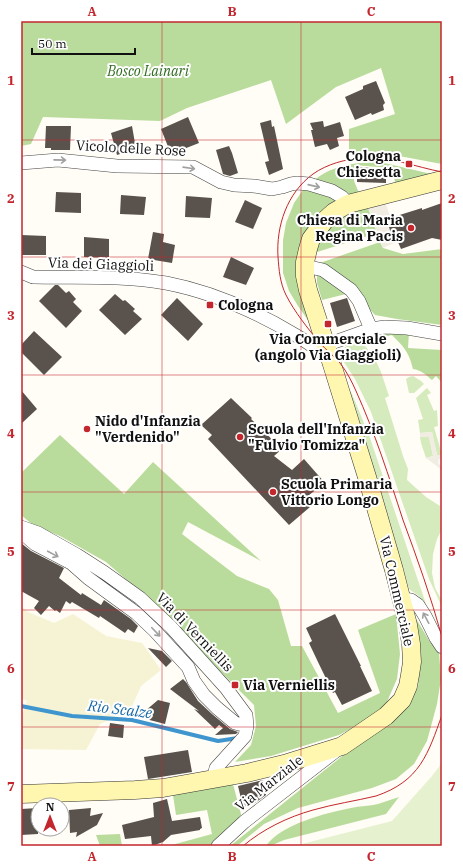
<svg xmlns="http://www.w3.org/2000/svg" width="463" height="867" viewBox="0 0 463 867" font-family="'IBM Plex Serif',serif">
<style>
.farmland{fill:#f6f3d4}
.green{fill:#d5ebbd}
.forest{fill:#b9dc9c}
.pitch{fill:#e6f2cf}
.plaza{fill:#f1ede2}
.lines{fill:none;stroke-linecap:round;stroke-linejoin:round}
.stream{stroke:#3f96cf;stroke-width:4}
.building{fill:#5a524d}
.minor-casing{stroke:#444;stroke-width:14}
.secondary-casing{stroke:#333;stroke-width:19}
.minor{stroke:#fff;stroke-width:13}
.secondary{stroke:#fff6b0;stroke-width:18}
.tram{stroke:#c4262e;stroke-width:1}
.oneway{stroke:#a0a0a0}
.grid{fill:none;stroke:#c4262e;stroke-width:1;stroke-opacity:0.55}
.poi-dot{fill:#c4262e;stroke:#fff;stroke-width:1.5}
.labels{text-anchor:middle;dominant-baseline:central;stroke-width:4;stroke-linejoin:round;paint-order:stroke}
.park-label{font-size:14px;font-style:italic;fill:#2f6b1f;stroke:#fff}
.street-label{font-size:14px;fill:#111;stroke:#fff}
.poi-label{font-size:14px;font-weight:bold;fill:#111;stroke:#fff;text-anchor:start}
.water-label{font-size:15px;font-style:italic;fill:#1768a6;stroke:#fff}
.neatline{fill:none;stroke:#c4262e;stroke-width:1.5}
.grid-label{font-size:13px;text-anchor:middle;font-weight:bold;fill:#c4262e}
</style>
<rect width="100%" height="100%" fill="#fffdf5"/>
<!-- farmland -->
<path class="farmland" d="M 21,606 L 28,612 L 54,623 L 73,614 L 106,636 L 142,643 L 161,670 L 141,686 L 130,711 L 100,724 L 86,750 L 21,749 L 21,718 L 27,701 L 21,698 Z"/>
<!-- green -->
<path class="green" d="M 355,341 L 366,347 L 375,359 L 381,372 L 389,396 L 385,398 L 403,456 L 408,469 L 407,480 L 426,497 L 440,506 L 441,531 L 437,539 L 433,554 L 432,573 L 435,588 L 442,601 L 442,607 L 429,579 L 371,412 L 355,379 L 340,356 L 345,347 Z
M 413,376 L 421,381 L 424,384 L 414,393 L 409,393 L 406,379 L 409,377 Z
M 348,388 L 352,394 L 369,435 L 427,607 L 419,596 L 409,589 Z
M 427,388 L 431,393 L 427,395 L 434,411 L 437,410 L 438,426 L 434,427 L 442,455 L 437,455 L 432,432 L 420,433 L 418,420 L 423,419 L 416,398 Z
M 420,437 L 429,437 L 433,456 L 426,458 L 421,443 Z"/>
<!-- forest -->
<path class="forest" d="M 21,21 L 442,21 L 442,164 L 383,153 L 366,151 L 349,153 L 349,129 L 395,114 L 381,68 L 336,87 L 286,124 L 271,80 L 187,108 L 160,121 L 43,117 L 31,144 L 21,146 Z
M 380,162 L 440,176 L 396,185 L 391,168 L 354,165 L 354,181 L 359,193 L 348,196 L 313,181 C 316,178 320,176 323,174 C 343,163 358,163 380,162 Z
M 305,187 L 330,194 L 341,202 L 308,237 L 317,333 L 298,306 L 289,291 L 283,273 L 283,240 L 286,223 L 294,203 Z
M 367,205 L 377,233 L 314,253 L 319,240 L 336,219 Z
M 380,242 L 383,248 L 403,254 L 442,249 L 442,325 L 397,319 L 375,315 L 354,292 L 322,300 L 317,283 L 317,264 Z
M 380,332 L 409,332 L 408,348 L 442,350 L 442,383 L 436,376 L 432,380 C 426,375 421,370 413,369 C 409,352 404,347 392,335 L 384,337 Z
M 60,435 L 124,494 L 153,462 L 261,561 L 188,522 L 182,534 L 237,576 L 269,589 L 278,600 L 291,646 L 302,646 L 338,713 L 380,693 L 358,630 L 396,614 L 400,654 L 397,679 L 386,704 L 367,720 L 339,735 L 271,756 L 235,762 L 251,745 L 256,726 L 254,705 L 221,672 L 175,622 L 106,562 L 60,536 L 33,525 L 21,515 L 21,473 Z
M 415,617 L 430,642 L 439,652 L 441,679 L 437,704 L 427,741 L 414,764 L 396,779 L 372,788 L 298,808 L 264,824 L 237,846 L 230,846 L 356,745 L 404,709 L 418,687 L 421,652 Z
M 233,784 L 242,818 L 211,846 L 168,846 L 212,834 L 207,810 L 176,815 L 173,795 Z
M 399,797 L 386,814 L 284,840 L 270,846 L 266,846 C 281,824 326,813 351,808 C 360,806 370,806 378,804 C 385,802 392,799 399,797 Z
M 120,834 L 122,846 L 100,846 L 96,835 Z"/>
<!-- pitch -->
<path class="pitch" d="M 442,763 L 442,846 L 294,846 L 392,821 L 432,776 Z"/>
<!-- plaza -->
<path class="plaza" d="M 385,201 L 393,226 L 389,227 L 394,243 L 383,248 L 367,205 Z
M 432,432 L 437,455 L 442,455 L 442,459 L 439,459 L 438,463 L 442,468 L 442,470 L 426,458 L 433,456 L 429,437 L 420,437 L 420,433 Z"/>
<g class="lines">
<!-- stream -->
<path class="stream" d="M 21,706 L 72,716 L 132,720 L 218,741 L 238,738"/>
</g>
<!-- building -->
<path class="building" d="M 376,81 L 385,103 L 383,105 L 384,110 L 372,115 L 371,113 L 355,120 L 345,97 L 363,89 L 363,86 Z
M 188,117 L 199,143 L 171,154 L 161,129 Z
M 271,120 L 272,127 L 274,126 L 283,169 L 269,175 L 265,162 L 269,161 L 260,123 Z
M 323,121 L 324,127 L 340,122 L 344,136 L 337,138 L 339,146 L 330,150 L 327,144 L 315,147 L 311,130 L 313,130 L 310,123 Z
M 46,126 L 71,126 L 70,150 L 51,150 L 51,148 L 45,148 Z
M 132,126 L 136,149 L 117,155 L 111,133 Z
M 229,146 L 232,153 L 238,173 L 230,176 L 223,174 L 216,150 Z
M 357,167 L 386,169 L 386,183 L 357,182 Z
M 56,192 L 81,193 L 81,213 L 55,212 Z
M 121,195 L 146,197 L 144,215 L 120,214 Z
M 186,196 L 212,198 L 210,218 L 185,217 Z
M 245,200 L 262,208 L 253,229 L 235,222 Z
M 442,203 L 442,240 L 432,238 L 401,249 L 398,242 L 394,243 L 389,227 L 393,226 L 390,218 L 422,208 L 422,210 Z
M 153,232 L 164,234 L 163,242 L 175,245 L 172,263 L 148,259 Z
M 21,235 L 46,236 L 46,255 L 21,255 Z
M 84,237 L 109,239 L 109,258 L 84,257 Z
M 231,257 L 254,268 L 246,285 L 223,277 Z
M 55,285 L 58,285 L 66,293 L 69,291 L 76,299 L 73,302 L 82,311 L 66,328 L 39,301 Z
M 115,294 L 123,301 L 125,300 L 135,309 L 133,311 L 142,319 L 125,335 L 99,310 Z
M 177,298 L 203,324 L 188,341 L 161,315 Z
M 347,298 L 355,321 L 337,327 L 330,303 Z
M 34,331 L 62,357 L 44,375 L 21,352 L 21,345 Z
M 21,390 L 37,409 L 21,424 Z
M 231,398 L 252,418 L 251,419 L 282,449 L 274,456 L 292,470 L 304,459 L 325,483 L 305,498 L 310,507 L 289,525 L 208,439 L 212,435 L 201,425 Z
M 21,543 L 31,551 L 64,568 L 59,578 L 81,595 L 82,593 L 101,605 L 104,600 L 131,619 L 138,626 L 134,633 L 128,629 L 125,633 L 100,616 L 99,618 L 72,602 L 70,604 L 66,601 L 60,613 L 56,610 L 55,611 L 49,606 L 41,615 L 34,608 L 39,601 L 21,591 Z
M 335,614 L 361,666 L 360,666 L 372,691 L 342,705 L 335,692 L 333,693 L 318,662 L 309,643 L 312,641 L 306,628 Z
M 148,648 L 162,651 L 172,661 L 166,667 Z
M 183,679 L 186,682 L 198,701 L 212,714 L 230,729 L 238,732 L 236,734 L 215,735 L 223,728 L 219,725 L 215,729 L 194,709 L 199,711 L 170,689 Z
M 158,700 L 170,703 L 165,724 L 138,717 Z
M 110,723 L 124,725 L 123,738 L 108,736 Z
M 188,750 L 192,772 L 148,779 L 144,757 Z
M 263,780 L 266,795 L 255,803 L 243,807 L 238,786 Z
M 167,799 L 172,821 L 200,817 L 202,828 L 200,829 L 200,830 L 171,835 L 163,842 L 152,846 L 151,836 L 125,839 L 122,825 L 154,817 L 153,803 Z
M 38,808 L 38,834 L 21,835 L 21,809 Z
M 91,808 L 90,816 L 103,813 L 97,825 L 76,837 L 77,832 L 70,833 L 69,810 Z"/>
<g class="lines">
<!-- minor casing -->
<g class="minor-casing">
<path id="minor" d="M 21,163 L 58,160 L 117,166 L 193,167 L 221,182 L 234,185 L 254,186 L 272,189 L 282,187 L 291,184 L 297,183 L 309,184 L 332,191 L 342,197 L 348,204
M 305,266 L 323,270 L 351,290 L 359,301 L 371,329
M 21,272 L 33,277 C 77,278 122,275 166,283 C 213,292 257,312 297,336 C 309,343 319,351 330,358
M 326,345 L 371,329 L 385,327 L 407,328 L 442,334
M 21,527 L 38,533 L 77,555 L 105,573 L 140,598 L 171,627 L 226,688 L 246,715 L 247,726 L 245,736 L 216,768 L 213,779
M 21,532 L 35,544 L 71,563 L 88,578 L 136,613 L 155,631 L 188,667 L 194,681 L 204,695 L 217,708 L 235,723 L 247,726
M 402,599 L 411,600 L 418,605 L 425,616 L 436,638 L 442,647
M 218,846 L 244,822 L 337,750"/>
</g>
<!-- secondary casing -->
<g class="secondary-casing">
<path id="secondary" d="M 21,794 L 135,790 L 163,788 L 247,773 L 284,764 L 342,746 L 386,716 L 402,700 L 408,686 L 410,675 L 412,662 L 411,644 L 408,625 L 394,570 L 367,477 L 330,358 L 308,290 L 305,276 L 305,262 L 308,249 L 311,239 L 325,220 L 334,212 L 348,204 L 442,180"/>
</g>
<!-- minor -->
<use href="#minor" class="minor"/>
<!-- secondary -->
<use href="#secondary" class="secondary"/>
<!-- tram -->
<path class="tram" d="M 442,172 C 416,167 389,156 362,158 C 346,159 327,164 313,174 C 287,193 276,226 278,257 C 279,270 280,283 286,295 C 294,311 308,329 320,343 C 326,350 334,356 340,363 C 347,372 352,382 356,391 C 375,433 389,477 403,520 C 417,558 431,597 442,637
M 243,846 C 263,829 288,817 313,810 C 334,804 355,801 376,796 C 420,781 428,754 442,715"/>
</g>
<!-- one-way arrows -->
<defs><path id="oneway-shaft" d="M-6 0H5M1.5-3L5.5 0L1.5 3" fill="none" stroke-width="1.6" stroke-linecap="round" stroke-linejoin="round"/></defs>
<g class="oneway">
<use href="#oneway-shaft" transform="translate(60 160) rotate(1)"/>
<use href="#oneway-shaft" transform="translate(189 168) rotate(8)"/>
<use href="#oneway-shaft" transform="translate(314 186) rotate(13)"/>
<use href="#oneway-shaft" transform="translate(53 554) rotate(28)"/>
<use href="#oneway-shaft" transform="translate(426 618) rotate(-118)"/>
<use href="#oneway-shaft" transform="translate(156 632) rotate(46)"/>
</g>
<!-- grid -->
<path class="grid" d="M 162,21 L 162,846M 301,21 L 301,846M 21,140 L 442,140M 21,257 L 442,257M 21,375 L 442,375M 21,492 L 442,492M 21,610 L 442,610M 21,727 L 442,727"/>
<!-- markers -->
<g class="poi-dot">
<rect x="405" y="160" width="8" height="8" rx="2"/>
<circle cx="411" cy="228" r="4"/>
<rect x="206" y="301" width="8" height="8" rx="2"/>
<rect x="324" y="320" width="8" height="8" rx="2"/>
<circle cx="87" cy="429" r="4"/>
<circle cx="240" cy="437" r="4"/>
<circle cx="273" cy="492" r="4"/>
<rect x="231" y="681" width="8" height="8" rx="2"/>
</g>
<g class="labels">
<!-- park labels -->
<g class="park-label">
<text x="148" y="71">Bosco Lainari</text>
</g>
<!-- street labels -->
<g class="street-label">
<text transform="translate(131 148) rotate(3)">Vicolo delle Rose</text>
<text transform="translate(101 264) rotate(2)">Via dei Giaggioli</text>
<text transform="translate(397 591) rotate(77)">Via Commerciale</text>
<text transform="translate(195 632) rotate(46)">Via di Verniellis</text>
<text transform="translate(269 783) rotate(-38)">Via Marziale</text>
</g>
<!-- poi labels -->
<g class="poi-label">
<text x="401" y="156" text-anchor="end">Cologna<tspan x="401" dy="16">Chiesetta</tspan></text>
<text x="403" y="220" text-anchor="end">Chiesa di Maria<tspan x="403" dy="16">Regina Pacis</tspan></text>
<text x="218" y="305">Cologna</text>
<text x="328" y="339" text-anchor="middle">Via Commerciale<tspan x="328" dy="16">(angolo Via Giaggioli)</tspan></text>
<text x="95" y="421">Nido d'Infanzia<tspan x="95" dy="16">"Verdenido"</tspan></text>
<text x="248" y="429">Scuola dell'Infanzia<tspan x="248" dy="16">"Fulvio Tomizza"</tspan></text>
<text x="281" y="484">Scuola Primaria<tspan x="281" dy="16">Vittorio Longo</tspan></text>
<text x="243" y="685">Via Verniellis</text>
</g>
<!-- water labels -->
<g class="water-label">
<text transform="translate(120 709) rotate(7)">Rio Scalze</text>
</g>
</g>
<!-- border -->
<rect width="463" height="867" fill="none" stroke="#ffffff" stroke-width="44"/>
<!-- north arrow -->
<g transform="translate(50 817)"><circle r="19" fill="#ffffff" stroke="#a0a0a0"/>
<path d="M0-3L7 15L0 10L-7 15Z" fill="#c4262e"/>
<text y="-6" font-size="11" font-weight="bold" text-anchor="middle" fill="#111111">N</text>
</g>
<!-- scale -->
<path d="M32 48v6h103v-6" fill="none" stroke="#111111" stroke-width="2"/>
<text x="38" y="48" font-size="12" fill="#111111" stroke="#ffffff" stroke-width="3" paint-order="stroke">50 m</text>
<rect x="22" y="22" width="419" height="823" class="neatline"/>
<g class="grid-label">
<text x="92" y="16">A</text>
<text x="232" y="16">B</text>
<text x="371" y="16">C</text>
<text x="11" y="85">1</text>
<text x="452" y="85">1</text>
<text x="11" y="203">2</text>
<text x="452" y="203">2</text>
<text x="11" y="320">3</text>
<text x="452" y="320">3</text>
<text x="11" y="438">4</text>
<text x="452" y="438">4</text>
<text x="11" y="556">5</text>
<text x="452" y="556">5</text>
<text x="11" y="673">6</text>
<text x="452" y="673">6</text>
<text x="11" y="791">7</text>
<text x="452" y="791">7</text>
<text x="92" y="861">A</text>
<text x="232" y="861">B</text>
<text x="371" y="861">C</text>
</g>
</svg>
